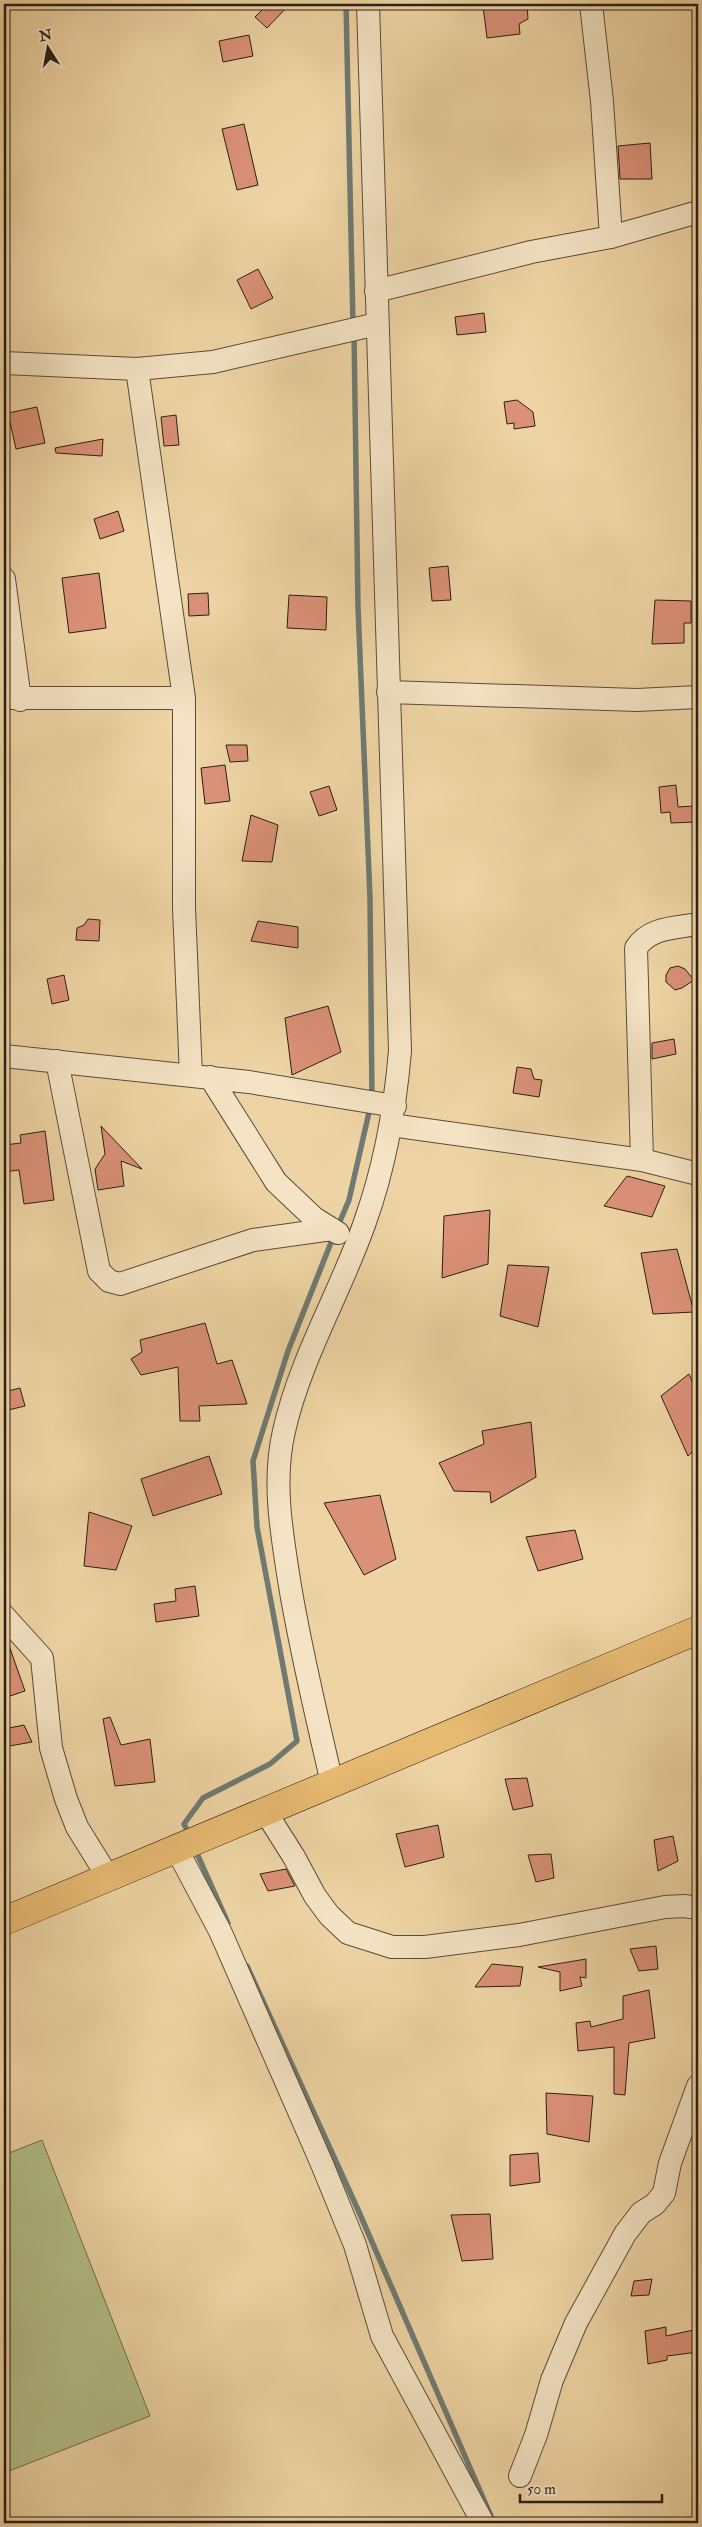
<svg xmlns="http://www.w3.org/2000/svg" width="702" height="2527" viewBox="0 0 702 2527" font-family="'IM FELL Double Pica',serif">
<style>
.green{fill:#b3be8a;stroke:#6e6e4e}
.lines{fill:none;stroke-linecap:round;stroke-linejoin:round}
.stream{stroke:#6f7a72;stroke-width:5.5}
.building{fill:#db9178;stroke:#2a1f13}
.minor-casing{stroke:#5b4c37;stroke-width:24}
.major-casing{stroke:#2a1f13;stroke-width:29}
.minor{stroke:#f4e3c4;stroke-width:22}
.major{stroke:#e7ba72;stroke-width:28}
</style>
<rect width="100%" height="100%" fill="#eed4a4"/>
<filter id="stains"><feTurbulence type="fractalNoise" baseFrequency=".004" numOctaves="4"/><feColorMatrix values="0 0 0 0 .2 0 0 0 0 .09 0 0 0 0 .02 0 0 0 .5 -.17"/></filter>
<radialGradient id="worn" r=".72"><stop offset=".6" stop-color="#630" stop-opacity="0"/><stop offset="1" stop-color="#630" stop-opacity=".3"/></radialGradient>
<!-- green -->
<path class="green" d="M 42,2140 L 150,2416 L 4,2473 L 4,2155 Z"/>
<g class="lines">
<!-- stream -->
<path class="stream" d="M 346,4 L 353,324
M 354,333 L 358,607 L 370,898 L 372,1099
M 338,1226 L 349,1200 L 370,1108
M 190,1836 L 184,1824 L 203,1798 L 270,1764 L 297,1741 L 257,1527 L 253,1461 L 288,1351 L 334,1235
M 195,1849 L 228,1923
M 247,1966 L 359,2212 L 494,2523"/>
</g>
<!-- building -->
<path class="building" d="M 268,4 L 290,4 L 267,28 L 255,17 Z
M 497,4 L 527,4 L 528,19 L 519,24 L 520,34 L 487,38 L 483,6 Z
M 249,35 L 253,56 L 223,62 L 219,41 Z
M 244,124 L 258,185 L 237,190 L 222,129 Z
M 650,143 L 652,179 L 620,179 L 618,146 Z
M 258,269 L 273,298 L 251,309 L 237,280 Z
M 484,313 L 486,332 L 457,335 L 455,317 Z
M 517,400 L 533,412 L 535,426 L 514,429 L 514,423 L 507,424 L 504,402 Z
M 37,407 L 45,443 L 16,449 L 8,413 Z
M 176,415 L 179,445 L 164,446 L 161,417 Z
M 103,439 L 102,456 L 56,453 L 55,448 Z
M 118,511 L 124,531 L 100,539 L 94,519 Z
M 448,566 L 451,600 L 432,601 L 429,568 Z
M 99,573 L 106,628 L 69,633 L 62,578 Z
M 208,593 L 209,615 L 189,616 L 188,594 Z
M 289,595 L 327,597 L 326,630 L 287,628 Z
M 655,600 L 691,601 L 691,623 L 684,623 L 684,643 L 652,644 Z
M 226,745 L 247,745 L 248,761 L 230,762 Z
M 225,765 L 230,801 L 205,804 L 201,768 Z
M 676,785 L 678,807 L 693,806 L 694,822 L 671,823 L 670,812 L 661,813 L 659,787 Z
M 329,786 L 337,810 L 319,816 L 310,792 Z
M 251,815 L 278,825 L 272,862 L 242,861 Z
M 88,919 L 100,920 L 99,941 L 76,940 L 77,928 L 84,925 Z
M 258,921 L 298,927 L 298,948 L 251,941 Z
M 678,966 L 685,969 L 694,980 L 682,988 L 675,990 L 666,982 L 666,975 L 670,968 Z
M 64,975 L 69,1000 L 52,1004 L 47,979 Z
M 328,1006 L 341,1052 L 292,1075 L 285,1018 Z
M 674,1039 L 676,1054 L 652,1059 L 652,1043 Z
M 517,1067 L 531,1069 L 534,1079 L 542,1080 L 539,1097 L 513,1093 Z
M 101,1126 L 142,1169 L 121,1161 L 124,1186 L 98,1190 L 95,1169 L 105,1154 Z
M 45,1131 L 54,1200 L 24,1204 L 19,1170 L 4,1172 L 4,1145 L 21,1143 L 20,1135 Z
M 627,1176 L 665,1186 L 652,1217 L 604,1206 Z
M 490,1210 L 488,1264 L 442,1278 L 444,1216 Z
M 677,1249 L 694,1312 L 653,1314 L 641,1253 Z
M 508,1265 L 549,1267 L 538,1327 L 500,1316 Z
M 205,1323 L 217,1364 L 232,1360 L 247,1404 L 199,1406 L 200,1421 L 180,1421 L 178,1367 L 141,1375 L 131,1359 L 142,1352 L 140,1340 Z
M 689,1374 L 698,1396 L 698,1446 L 688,1456 L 661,1396 Z
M 20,1388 L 25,1406 L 4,1411 L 4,1392 Z
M 531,1422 L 536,1477 L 491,1503 L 490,1492 L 454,1491 L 439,1463 L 484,1444 L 482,1431 Z
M 209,1456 L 222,1494 L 153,1516 L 141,1479 Z
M 380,1495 L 396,1559 L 364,1575 L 324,1503 Z
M 89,1512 L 132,1526 L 116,1570 L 84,1566 Z
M 575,1530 L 583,1559 L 538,1571 L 526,1537 Z
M 195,1586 L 199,1616 L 156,1622 L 154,1604 L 176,1601 L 175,1589 Z
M 6,1637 L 25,1691 L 4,1698 L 4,1638 Z
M 110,1717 L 121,1745 L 150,1739 L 155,1782 L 115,1786 L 103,1719 Z
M 24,1725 L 32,1742 L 4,1747 L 4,1729 Z
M 527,1778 L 533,1806 L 513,1810 L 505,1779 Z
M 438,1825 L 444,1857 L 405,1867 L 396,1834 Z
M 673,1836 L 678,1861 L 658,1871 L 654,1840 Z
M 551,1854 L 554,1878 L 536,1882 L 528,1855 Z
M 286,1869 L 295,1886 L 268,1891 L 260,1874 Z
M 656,1946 L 658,1969 L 639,1971 L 630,1949 Z
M 586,1959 L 586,1978 L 580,1977 L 582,1986 L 560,1991 L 560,1972 L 538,1967 Z
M 492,1964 L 523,1967 L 520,1986 L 475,1987 Z
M 649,1990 L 655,2038 L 629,2043 L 625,2095 L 614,2094 L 614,2047 L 578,2051 L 576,2023 L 590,2021 L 591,2027 L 623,2019 L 623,1996 Z
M 546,2093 L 593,2096 L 589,2142 L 547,2134 Z
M 538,2153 L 540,2182 L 510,2186 L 510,2155 Z
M 490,2214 L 493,2259 L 462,2261 L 451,2215 Z
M 652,2279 L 649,2295 L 631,2296 L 634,2281 Z
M 666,2327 L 666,2336 L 698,2329 L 698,2352 L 667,2356 L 667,2360 L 648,2364 L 645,2331 Z"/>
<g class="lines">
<!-- minor casing -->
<g class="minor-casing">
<path id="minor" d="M 591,4 L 602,101 L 611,237
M 376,291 L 531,252 L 611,237 L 698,212
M 4,363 L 137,369 L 213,362 L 377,324
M 137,369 L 184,698 L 184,908 L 191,1076
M 4,579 L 20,700
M 388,692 L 637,700 L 698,697
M 4,698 L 184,698
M 4,1056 L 249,1082 L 395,1106
M 57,1061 L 99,1271 L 109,1281 L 120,1284 L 253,1240 L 332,1229
M 210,1077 L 276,1182 L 314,1218 L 338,1233
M 391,1125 L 642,1160 L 698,1174
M 642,1160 L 636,948 C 650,927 675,928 698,924
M 4,1616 L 42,1658 L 51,1748 L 66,1799 L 77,1827 L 108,1877
M 332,1783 C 317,1718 301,1652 290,1586 C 282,1535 272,1482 284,1431 C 300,1359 341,1291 365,1222 C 385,1166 395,1110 400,1051 L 368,4
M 265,1811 L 294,1857 L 315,1896 L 329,1915 L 348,1933 L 392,1947 L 425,1947 L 519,1935 L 665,1907 L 684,1906 L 698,1908
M 176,1848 L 220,1931 L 322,2164 L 355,2245 L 382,2336 L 483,2523
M 520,2476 L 536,2435 L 552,2380 L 576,2323 L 625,2234 L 641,2213 L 655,2204 L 664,2193 L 670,2163 L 698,2086"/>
</g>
<!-- major casing -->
<g class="major-casing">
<path id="major" d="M 4,1921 L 698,1630"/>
</g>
<!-- minor -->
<use href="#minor" class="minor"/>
<!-- major -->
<use href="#major" class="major"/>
</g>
<!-- margin -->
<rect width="702" height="2527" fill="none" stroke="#eed4a4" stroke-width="20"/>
<rect x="5" y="5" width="692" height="2517" fill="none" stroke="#2a1f13" stroke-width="2.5"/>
<rect x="10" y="10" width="682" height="2507" fill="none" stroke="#2a1f13"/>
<!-- north arrow -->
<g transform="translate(48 48) rotate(349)" stroke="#f4e3c4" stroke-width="4" paint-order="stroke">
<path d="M0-4L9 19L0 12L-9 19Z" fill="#2a1f13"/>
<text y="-8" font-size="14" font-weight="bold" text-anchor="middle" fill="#2a1f13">N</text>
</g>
<!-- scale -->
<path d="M520 2494v8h142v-8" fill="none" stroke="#2a1f13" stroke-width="2.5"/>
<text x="527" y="2494" font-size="15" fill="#2a1f13" stroke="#f4e3c4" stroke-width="4" paint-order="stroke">50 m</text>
<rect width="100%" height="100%" filter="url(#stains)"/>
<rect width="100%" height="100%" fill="url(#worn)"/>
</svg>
